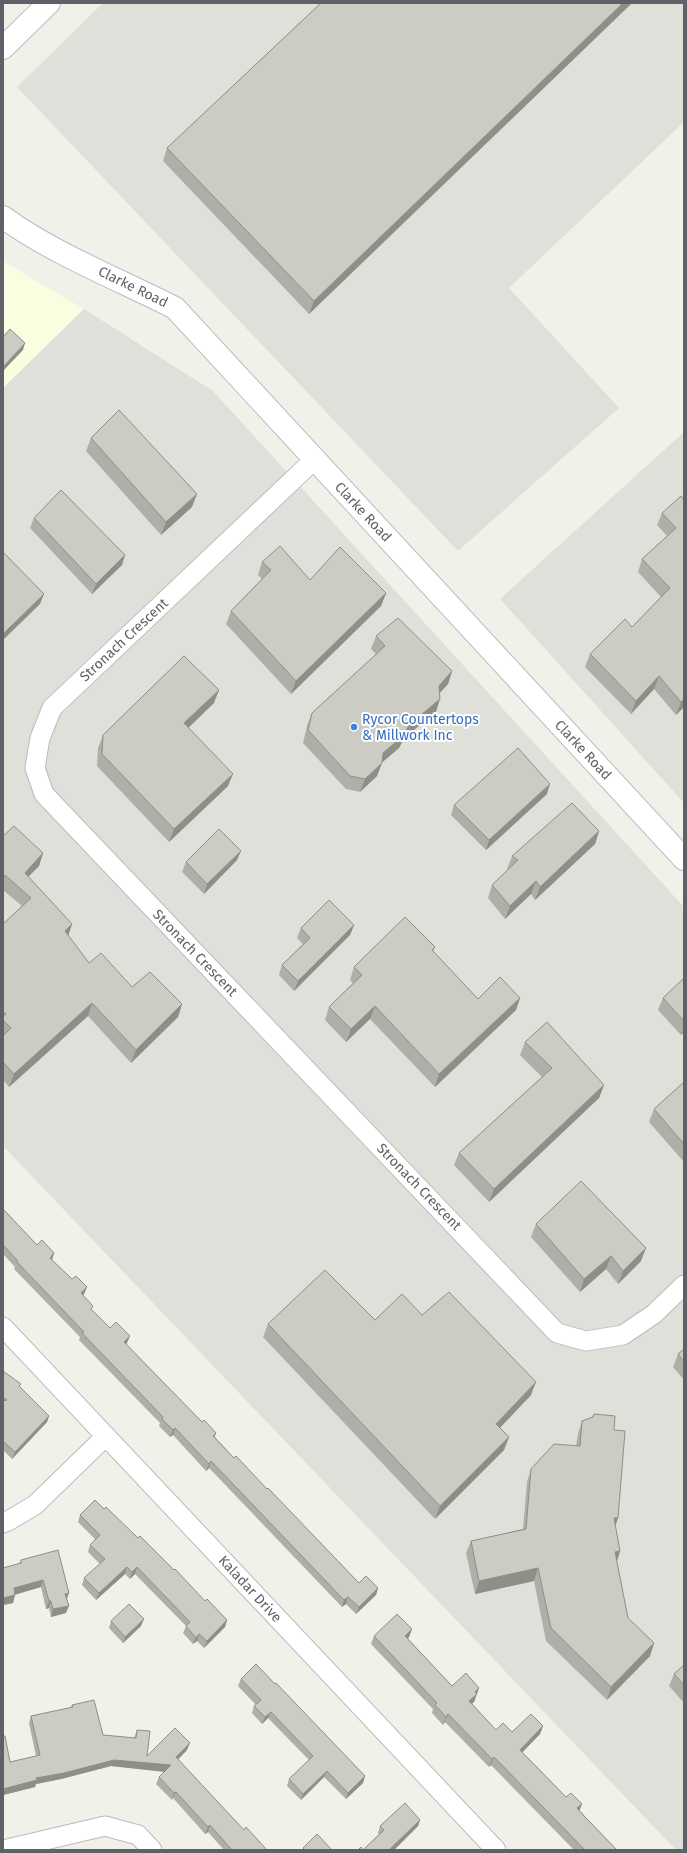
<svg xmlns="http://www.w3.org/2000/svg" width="687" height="1853" viewBox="0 0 687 1853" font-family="'Fira Sans',sans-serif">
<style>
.commercial{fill:#fbfde1}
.industrial{fill:#e0e0da}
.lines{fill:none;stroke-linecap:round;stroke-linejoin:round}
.minor-casing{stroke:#babbc1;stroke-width:21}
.secondary-casing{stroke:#bbbcc3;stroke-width:24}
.minor{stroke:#fff;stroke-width:19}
.secondary{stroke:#fff;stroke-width:22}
.wall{fill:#afafa9}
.shaded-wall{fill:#8f8f89}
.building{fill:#ccccc4;stroke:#8f8f89}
.shop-dot{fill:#3f7fe0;stroke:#fff;stroke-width:1.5}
.labels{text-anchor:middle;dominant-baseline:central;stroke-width:4;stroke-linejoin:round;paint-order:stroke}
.street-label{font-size:14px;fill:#5f6168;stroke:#fff}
.shop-label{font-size:14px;fill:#366cbe;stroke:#fff;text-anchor:start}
</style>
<rect width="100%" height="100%" fill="#f0f1e8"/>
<!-- commercial -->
<path class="commercial" d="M 3,261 L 84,309 L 3,388 Z"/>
<!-- industrial -->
<path class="industrial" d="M 103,3 L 684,3 L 684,122 L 509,288 L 619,408 L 458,551 L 17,87 Z
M 84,309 L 213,391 L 684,907 L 684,1850 L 676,1850 L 3,1146 L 3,388 Z
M 684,432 L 684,803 L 500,599 Z"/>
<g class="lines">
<!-- minor casing -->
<g class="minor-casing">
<path id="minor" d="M 315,459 L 52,708 L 40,738 L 35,768 L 44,794 L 557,1333 L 586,1341 L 623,1335 L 654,1314 L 684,1285
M 3,1327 L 496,1850
M 3,1523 L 8,1521 L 35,1505 L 106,1436
M 3,1850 L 105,1826 L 138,1835 L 152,1850"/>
</g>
<!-- secondary casing -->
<g class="secondary-casing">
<path id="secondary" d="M 3,48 L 49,3
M 3,217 C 52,253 120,280 175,308 L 684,859"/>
</g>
<!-- minor -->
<use href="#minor" class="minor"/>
<!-- secondary -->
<use href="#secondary" class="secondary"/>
</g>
<!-- wall -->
<path class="wall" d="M 321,3 L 632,3 L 309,314 L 163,161 L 167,148 Z
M 91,438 L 192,507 L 161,535 L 86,451 Z
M 684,500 L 684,707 L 676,715 L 654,689 L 631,714 L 585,667 L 590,654 L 632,627 L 661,597 L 638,572 L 642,559 L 667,536 L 657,525 L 662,513 Z
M 34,518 L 122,565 L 92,594 L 30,528 Z
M 262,562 L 310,580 L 386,593 L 381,606 L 291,694 L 226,624 L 231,611 L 262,579 L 258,575 Z
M 376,636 L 452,671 L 448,684 L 440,693 L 436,712 L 404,738 L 399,748 L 382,762 L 377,776 L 360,792 L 346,789 L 303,743 L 307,726 L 312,713 L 376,654 L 371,649 Z
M 214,703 L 188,727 L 228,786 L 169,842 L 97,766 L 98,748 L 103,735 Z
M 547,794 L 486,850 L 451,815 L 454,805 Z
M 599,831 L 595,844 L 535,900 L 531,894 L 505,919 L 488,898 L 492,885 L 508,870 L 507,869 L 512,856 Z
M 3,836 L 43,853 L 39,866 L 28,877 L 68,936 L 89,963 L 132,987 L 182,1004 L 178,1017 L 131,1063 L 88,1016 L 9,1087 L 3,1080 L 3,924 L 22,906 L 3,890 Z
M 237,860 L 204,894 L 182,872 L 186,862 Z
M 354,925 L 350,935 L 294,991 L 279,975 L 282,965 L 303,944 L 297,938 L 301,928 Z
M 435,947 L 433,952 L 478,999 L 520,998 L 516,1010 L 435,1087 L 370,1019 L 346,1042 L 325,1020 L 329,1007 L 353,983 L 350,980 L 354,967 Z
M 684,978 L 684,1032 L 681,1035 L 658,1010 L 663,998 Z
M 525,1042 L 604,1085 L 599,1098 L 489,1202 L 454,1165 L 459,1153 L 542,1077 L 520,1055 Z
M 684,1082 L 684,1162 L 649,1122 L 654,1109 Z
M 3,1209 L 37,1245 L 54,1253 L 52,1260 L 72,1279 L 87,1287 L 84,1294 L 83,1295 L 92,1310 L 110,1328 L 127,1343 L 126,1344 L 202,1422 L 216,1433 L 215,1437 L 234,1458 L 267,1489 L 359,1583 L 378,1588 L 376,1595 L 356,1614 L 346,1604 L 342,1607 L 209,1468 L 206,1471 L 173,1435 L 170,1437 L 159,1426 L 160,1423 L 79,1340 L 80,1337 L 14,1269 L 15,1267 L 3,1254 Z
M 536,1224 L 641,1261 L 618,1284 L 606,1269 L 580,1292 L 531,1237 Z
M 422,1315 L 531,1395 L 500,1428 L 509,1437 L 504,1450 L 435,1519 L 263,1337 L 268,1324 L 375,1320 Z
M 684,1349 L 684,1380 L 673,1367 L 678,1354 Z
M 3,1371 L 49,1416 L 47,1422 L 12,1459 L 3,1450 Z
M 594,1414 L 614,1430 L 615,1526 L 620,1551 L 617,1561 L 628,1618 L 654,1643 L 650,1656 L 607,1700 L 546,1641 L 534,1581 L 475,1594 L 466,1553 L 471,1541 L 523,1529 L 527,1482 L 531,1469 L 576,1446 L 578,1434 L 582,1421 L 592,1417 Z
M 104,1509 L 138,1538 L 205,1601 L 227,1620 L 225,1627 L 204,1648 L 197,1641 L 193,1644 L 183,1633 L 186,1626 L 135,1574 L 130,1579 L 125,1574 L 96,1600 L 82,1585 L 84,1578 L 100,1564 L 88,1552 L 90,1545 L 95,1539 L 78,1522 L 80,1515 Z
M 21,1560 L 69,1593 L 67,1599 L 66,1613 L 51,1617 L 49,1608 L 46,1609 L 41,1587 L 15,1594 L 13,1603 L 3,1605 L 3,1568 L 19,1564 Z
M 111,1621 L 141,1626 L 123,1643 L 109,1628 Z
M 412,1629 L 409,1637 L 408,1639 L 452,1686 L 479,1688 L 474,1702 L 472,1704 L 496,1730 L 512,1732 L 543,1726 L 540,1734 L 522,1752 L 566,1797 L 582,1804 L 579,1810 L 617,1850 L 574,1850 L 491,1765 L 489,1767 L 445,1722 L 443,1725 L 432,1713 L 433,1709 L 371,1644 L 374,1636 Z
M 684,1665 L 684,1703 L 669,1686 L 674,1674 Z
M 241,1679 L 275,1684 L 365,1776 L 363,1783 L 346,1799 L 324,1777 L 301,1800 L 287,1786 L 289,1779 L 309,1760 L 268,1718 L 262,1724 L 252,1713 L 254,1706 L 256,1705 L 238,1686 Z
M 72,1705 L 103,1735 L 134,1738 L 137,1730 L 147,1756 L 187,1750 L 178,1760 L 244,1830 L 267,1850 L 224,1850 L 208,1832 L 205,1834 L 173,1798 L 172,1800 L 156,1784 L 159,1777 L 164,1772 L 111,1766 L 61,1779 L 36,1784 L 35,1787 L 3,1795 L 3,1736 L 10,1762 L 36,1756 L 29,1723 L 31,1716 L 71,1708 Z
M 420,1820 L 418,1826 L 394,1850 L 358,1850 L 363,1850 L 379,1834 L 378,1833 L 380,1826 Z"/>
<!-- shaded-wall -->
<path class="shaded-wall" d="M 623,3 L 632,3 L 309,314 L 314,301 Z
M 25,343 L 23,350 L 3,371 L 3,367 Z
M 197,494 L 192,507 L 161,535 L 166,522 Z
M 125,555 L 122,565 L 92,594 L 96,584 Z
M 386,593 L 381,606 L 291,694 L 296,681 Z
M 44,594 L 40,604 L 3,640 L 3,634 Z
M 452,671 L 448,684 L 434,699 L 439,686 Z
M 659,676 L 654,689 L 631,714 L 636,701 Z
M 219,690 L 214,703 L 180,736 L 184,723 Z
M 440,699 L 436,712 L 404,738 L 399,748 L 378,766 L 383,753 L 409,725 Z
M 684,699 L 684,707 L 676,715 L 681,702 Z
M 382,763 L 377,776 L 360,792 L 365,779 Z
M 233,774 L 228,786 L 169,842 L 174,829 Z
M 550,784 L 547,794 L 486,850 L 489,840 Z
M 599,831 L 595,844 L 535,900 L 540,887 Z
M 241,851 L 237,860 L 204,894 L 207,884 Z
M 43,853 L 39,866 L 20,885 L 25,873 Z
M 536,881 L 531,894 L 505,919 L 510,906 Z
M 72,924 L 68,937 L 65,931 Z
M 354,925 L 350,935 L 294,991 L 298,981 Z
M 520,998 L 516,1010 L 435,1087 L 439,1074 Z
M 92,1003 L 88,1016 L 9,1087 L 14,1074 Z
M 182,1004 L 178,1017 L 131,1063 L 136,1050 Z
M 375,1006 L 370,1019 L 346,1042 L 351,1029 Z
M 684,1027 L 684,1032 L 681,1035 Z
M 604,1085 L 599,1098 L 489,1202 L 494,1189 Z
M 646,1248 L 641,1261 L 618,1284 L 623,1271 Z
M 54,1253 L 52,1260 L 50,1258 Z
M 611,1256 L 606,1269 L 580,1292 L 584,1279 Z
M 87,1287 L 84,1294 L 78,1300 L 81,1293 Z
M 130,1336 L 127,1343 L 121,1348 L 124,1342 Z
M 536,1382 L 531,1395 L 491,1437 L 496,1424 Z
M 49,1416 L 47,1422 L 12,1459 L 15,1452 Z
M 175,1428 L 173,1435 L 170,1437 L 173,1430 Z
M 509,1437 L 504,1450 L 435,1519 L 440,1506 Z
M 211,1461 L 209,1468 L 206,1471 L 209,1464 Z
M 614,1518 L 618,1518 L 614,1531 Z
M 620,1551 L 616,1564 L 615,1552 Z
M 127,1567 L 125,1574 L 96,1600 L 99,1593 Z
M 137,1567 L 135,1574 L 130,1579 L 132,1572 Z
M 538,1568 L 534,1581 L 475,1594 L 479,1581 Z
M 43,1580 L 41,1587 L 11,1596 L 14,1588 Z
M 378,1588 L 376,1595 L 356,1614 L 359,1607 Z
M 69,1593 L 66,1600 L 65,1594 Z
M 15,1595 L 13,1603 L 3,1605 L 3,1598 Z
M 348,1597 L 346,1604 L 342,1607 L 344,1600 Z
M 49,1601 L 51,1601 L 49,1608 L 46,1609 Z
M 69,1606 L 66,1613 L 51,1617 L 53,1609 Z
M 144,1619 L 141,1626 L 123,1643 L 125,1637 Z
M 227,1620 L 225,1627 L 204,1648 L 207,1641 Z
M 412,1629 L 409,1637 L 402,1644 L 405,1636 Z
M 199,1634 L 197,1641 L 193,1644 L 196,1638 Z
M 654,1643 L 650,1656 L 607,1700 L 611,1687 Z
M 479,1688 L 474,1702 L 466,1709 L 469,1701 L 475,1692 Z
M 271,1712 L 268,1718 L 262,1724 L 265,1717 Z
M 448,1714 L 445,1722 L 443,1725 L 446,1717 Z
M 543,1726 L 540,1734 L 517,1758 L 520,1750 Z
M 190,1743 L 187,1750 L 173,1764 L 176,1757 Z
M 494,1757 L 491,1765 L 489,1767 L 492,1759 Z
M 114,1760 L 171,1765 L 168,1772 L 111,1766 L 61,1779 L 36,1784 L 35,1787 L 3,1795 L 3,1789 L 36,1778 Z
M 327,1771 L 324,1777 L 301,1800 L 303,1794 Z
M 365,1776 L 363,1783 L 346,1799 L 348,1793 Z
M 176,1792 L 172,1800 L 174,1793 Z
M 582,1804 L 579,1812 L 577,1808 Z
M 420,1820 L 418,1826 L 394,1850 L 389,1850 Z
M 210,1825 L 208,1832 L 205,1834 L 208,1827 Z"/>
<!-- building -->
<path class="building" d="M 321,3 L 623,3 L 314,301 L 167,148 Z
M 10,329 L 25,343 L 3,367 L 3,337 Z
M 119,410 L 197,494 L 166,522 L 91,438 Z
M 61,490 L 125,555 L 96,584 L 34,518 Z
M 681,496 L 684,500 L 684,699 L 681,702 L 659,676 L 636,701 L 590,654 L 625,619 L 632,627 L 670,588 L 642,559 L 676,528 L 662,513 Z
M 280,546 L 310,580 L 340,547 L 386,593 L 296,681 L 231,611 L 271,570 L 262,562 Z
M 3,552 L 44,594 L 3,634 Z
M 398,618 L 452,671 L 439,686 L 440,699 L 409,725 L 404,735 L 383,753 L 382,763 L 365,779 L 350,776 L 308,730 L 312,713 L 385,646 L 376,636 Z
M 184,656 L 219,690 L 184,723 L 233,774 L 174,829 L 102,754 L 103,735 Z
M 518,748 L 550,784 L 489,840 L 454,805 Z
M 572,803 L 599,831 L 540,887 L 536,881 L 510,906 L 492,885 L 518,860 L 512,856 Z
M 14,826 L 43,853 L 25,873 L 72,924 L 65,931 L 89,963 L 101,953 L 132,987 L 150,972 L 182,1004 L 136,1050 L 92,1003 L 14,1074 L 3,1062 L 3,1036 L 11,1028 L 3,1020 L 3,1016 L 6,1014 L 3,1011 L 3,924 L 31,898 L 5,875 L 3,879 L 3,836 Z
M 219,829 L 241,851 L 207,884 L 186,862 Z
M 329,900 L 354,925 L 298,981 L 282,965 L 310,938 L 301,928 Z
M 405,917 L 435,947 L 432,950 L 478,999 L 500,977 L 520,998 L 439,1074 L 375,1006 L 351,1029 L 329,1007 L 362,975 L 354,967 Z
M 684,978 L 684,1021 L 663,998 Z
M 547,1022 L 604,1085 L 494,1189 L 459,1153 L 552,1068 L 525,1042 Z
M 684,1082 L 684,1144 L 654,1109 Z
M 581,1181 L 646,1248 L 623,1271 L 611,1256 L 584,1279 L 536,1224 Z
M 3,1209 L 37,1245 L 42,1240 L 54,1253 L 50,1258 L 72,1279 L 76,1276 L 87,1287 L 81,1293 L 93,1306 L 91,1309 L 110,1328 L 116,1322 L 130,1336 L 124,1342 L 202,1422 L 204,1420 L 216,1433 L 213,1436 L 234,1458 L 236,1456 L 267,1489 L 268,1488 L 359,1583 L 366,1576 L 378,1588 L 359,1607 L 348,1597 L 344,1600 L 211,1461 L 209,1464 L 175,1428 L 173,1430 L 162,1419 L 163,1417 L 82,1333 L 84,1332 L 17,1262 L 18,1261 L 3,1245 Z
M 325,1270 L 375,1320 L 402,1294 L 422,1315 L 449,1292 L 536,1382 L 496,1424 L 509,1437 L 440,1506 L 268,1324 Z
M 684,1349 L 684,1362 L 678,1354 Z
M 3,1371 L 21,1384 L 19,1386 L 49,1416 L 15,1452 L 3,1441 L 3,1401 L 7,1400 L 3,1397 Z
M 594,1414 L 615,1416 L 614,1430 L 625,1431 L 618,1518 L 614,1518 L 620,1551 L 615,1552 L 628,1618 L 654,1643 L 611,1687 L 551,1628 L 538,1568 L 479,1581 L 471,1541 L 526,1529 L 531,1469 L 554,1444 L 580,1446 L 582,1421 L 593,1417 Z
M 95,1500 L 104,1509 L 106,1507 L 138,1538 L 140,1536 L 174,1570 L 175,1569 L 205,1601 L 207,1599 L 227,1620 L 207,1641 L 199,1634 L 196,1638 L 186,1626 L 190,1622 L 137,1567 L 132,1572 L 127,1567 L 99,1593 L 84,1578 L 105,1559 L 90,1545 L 100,1535 L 80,1515 Z
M 58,1550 L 69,1593 L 65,1594 L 69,1606 L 53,1609 L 51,1601 L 49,1601 L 43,1580 L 14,1588 L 15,1595 L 3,1598 L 3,1568 L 21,1563 L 21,1560 Z
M 129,1604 L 144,1619 L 125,1637 L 111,1621 Z
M 397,1614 L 412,1629 L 405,1636 L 452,1686 L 466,1673 L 479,1688 L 475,1692 L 477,1694 L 469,1701 L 496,1730 L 503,1723 L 512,1732 L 531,1714 L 543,1726 L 520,1750 L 566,1797 L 571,1793 L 582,1804 L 577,1808 L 585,1817 L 617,1850 L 585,1850 L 494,1757 L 492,1759 L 448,1714 L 446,1717 L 435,1705 L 437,1703 L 374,1636 Z
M 256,1664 L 275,1684 L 276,1683 L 365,1776 L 348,1793 L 327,1771 L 303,1794 L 289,1779 L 313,1756 L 271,1712 L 265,1717 L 254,1706 L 261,1700 L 241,1679 Z
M 684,1665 L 684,1685 L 674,1674 Z
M 94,1700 L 103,1735 L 136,1738 L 137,1730 L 150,1731 L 147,1756 L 175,1728 L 190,1743 L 176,1757 L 244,1830 L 246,1827 L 267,1850 L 232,1850 L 210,1825 L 208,1827 L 176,1792 L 174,1793 L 159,1777 L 171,1765 L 114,1760 L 64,1773 L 36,1778 L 37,1780 L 3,1789 L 3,1736 L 5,1736 L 10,1762 L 40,1755 L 31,1716 L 73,1707 L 72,1705 Z
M 405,1803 L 420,1820 L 390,1849 L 390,1850 L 358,1850 L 361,1847 L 363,1850 L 384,1830 L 380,1826 Z
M 317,1834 L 332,1850 L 305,1850 L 303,1848 Z"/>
<!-- markers -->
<circle class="shop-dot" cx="354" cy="727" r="4"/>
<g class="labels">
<!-- street labels -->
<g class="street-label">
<text transform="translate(133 287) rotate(26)">Clarke Road</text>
<text transform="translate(363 512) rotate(47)">Clarke Road</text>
<text transform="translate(124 640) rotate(-43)">Stronach Crescent</text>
<text transform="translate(583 750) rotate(47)">Clarke Road</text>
<text transform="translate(195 953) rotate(46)">Stronach Crescent</text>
<text transform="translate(419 1187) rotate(46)">Stronach Crescent</text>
<text transform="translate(250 1589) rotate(47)">Kaladar Drive</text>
</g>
<!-- shop labels -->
<g class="shop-label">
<text x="362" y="719">Rycor Countertops<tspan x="362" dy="16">&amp; Millwork Inc</tspan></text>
</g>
</g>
<!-- border -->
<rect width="687" height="1853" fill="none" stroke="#5f6168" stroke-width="8"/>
</svg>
